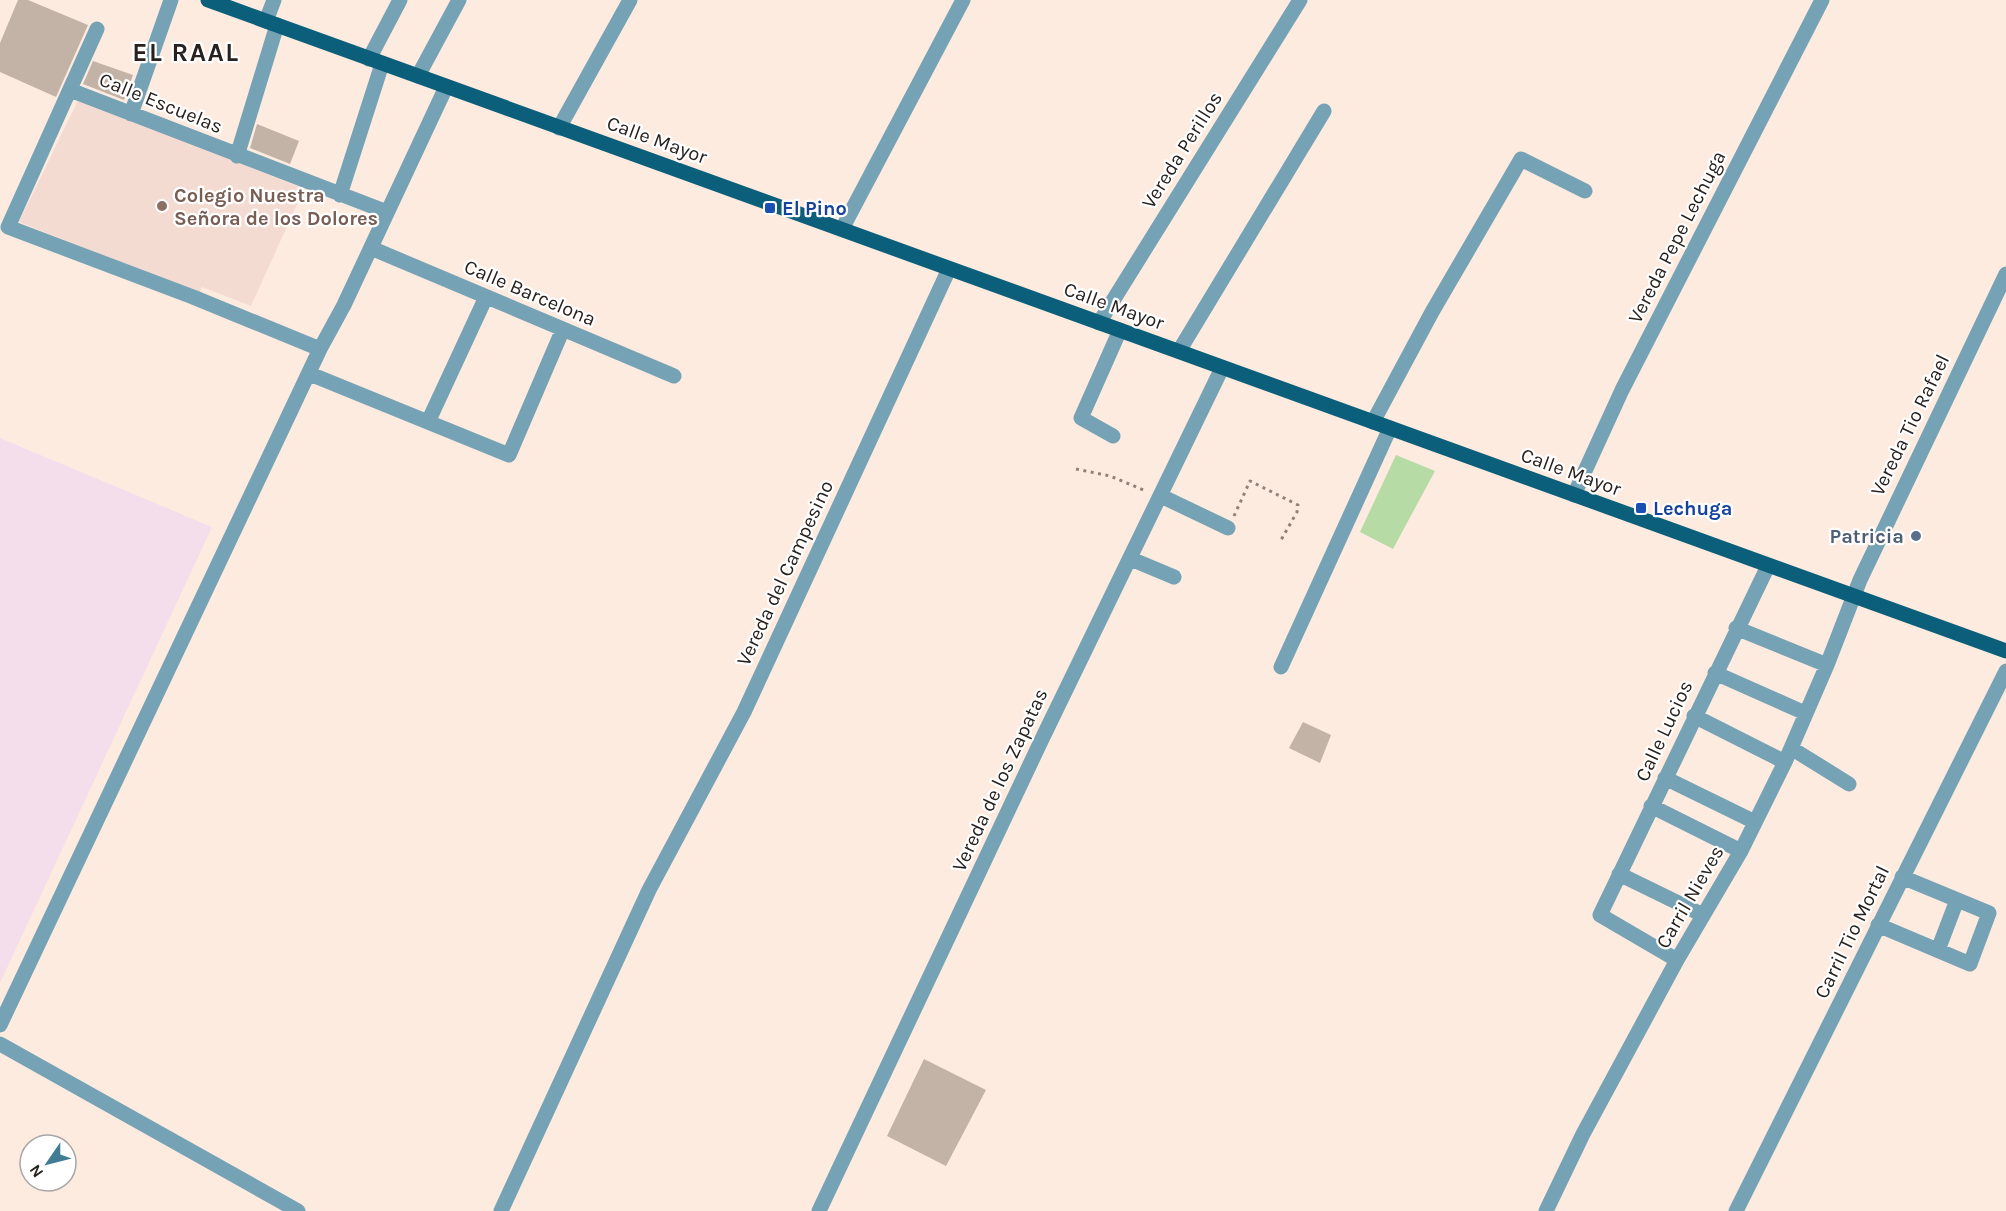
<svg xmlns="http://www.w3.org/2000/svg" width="2006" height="1211" viewBox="0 0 2006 1211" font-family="Karla,sans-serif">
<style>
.industrial{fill:#f4deeb}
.education{fill:#f4dbd2}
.green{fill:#b6dba5}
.building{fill:#c3b3a6}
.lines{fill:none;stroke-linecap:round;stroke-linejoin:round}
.path{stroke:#8f827a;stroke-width:3;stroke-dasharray:3 4.5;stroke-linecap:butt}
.minor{stroke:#76a2b5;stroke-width:15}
.major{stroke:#0c5f7a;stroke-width:15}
.education-dot{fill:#8d6e63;stroke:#fff;stroke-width:2}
.transit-dot{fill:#1a4fb4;stroke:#fff;stroke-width:2}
.service-dot{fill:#5c6f8a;stroke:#fff;stroke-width:2}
.labels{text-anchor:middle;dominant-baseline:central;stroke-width:4.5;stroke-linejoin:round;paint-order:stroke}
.street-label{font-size:20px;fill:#28211d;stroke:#fff}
.education-label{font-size:20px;font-weight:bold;fill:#785e54;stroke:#fff;text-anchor:start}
.transit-label{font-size:20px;font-weight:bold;fill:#164399;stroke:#fff;text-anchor:start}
.service-label{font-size:20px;font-weight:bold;fill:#4e5e75;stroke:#fff;text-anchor:end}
.district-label{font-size:26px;font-weight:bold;letter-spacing:1.5px;fill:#28211d;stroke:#fff}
</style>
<rect width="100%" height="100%" fill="#feebdf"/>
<!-- industrial -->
<path class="industrial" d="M 0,438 L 212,527 L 0,983 Z"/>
<!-- education -->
<path class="education" d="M 79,98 L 304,189 L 251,306 L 202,287 L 199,293 L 19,222 Z"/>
<!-- green -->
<path class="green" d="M 1396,455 L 1435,471 L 1393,549 L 1360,532 Z"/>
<!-- building -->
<path class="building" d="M 18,0 L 28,0 L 88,25 L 56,97 L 0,72 L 0,43 Z
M 93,61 L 133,75 L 124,100 L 83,84 Z
M 257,124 L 299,141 L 290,164 L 250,148 Z
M 1303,722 L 1331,735 L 1320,763 L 1289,748 Z
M 924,1059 L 986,1090 L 946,1166 L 887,1136 Z"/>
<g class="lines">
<!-- path -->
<path class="path" d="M 1076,469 L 1110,476 L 1146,491
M 1234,516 L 1250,481 L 1298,505 L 1297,512 L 1281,540"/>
<!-- minor -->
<path class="minor" d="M 266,21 L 274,0
M 97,29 L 8,227 L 193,297 L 320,349 L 344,305 L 446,87
M 369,59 L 400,0
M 418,76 L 459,0
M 70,90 L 387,212
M 131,114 L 171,0
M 559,128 L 630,0
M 237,156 L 277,25
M 340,195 L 382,64
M 842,229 L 963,0
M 371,248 L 674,376
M 1099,323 L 1300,0
M 1179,351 L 1324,111
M 310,374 L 509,455 L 563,329
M 428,422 L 486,297
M 1373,422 L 1432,312 L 1521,159 L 1585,191
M 1113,436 L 1081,418 L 1120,330
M 1574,495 L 1622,390 L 1822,0
M 1161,496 L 1228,528
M 1131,559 L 1174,577
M 1736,628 L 1827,665
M 1281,667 L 1390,428
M 1715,673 L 1805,713
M 1694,716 L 1785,762
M 1791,748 L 1849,784
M 1665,778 L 1755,822
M 1651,806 L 1741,851
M 1619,874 L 1703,915
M 1878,925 L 1970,964 L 1989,913 L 1902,877
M 1938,950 L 1957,900
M 1677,960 L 1600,915 L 1768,566
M 0,1025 L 320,349
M 0,1044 L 298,1211
M 501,1211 L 649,890 L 744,712 L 949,269
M 819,1211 L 1042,739 L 1222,368
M 1546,1211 L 1583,1134 L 1677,960 L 1741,851 L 1785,762 L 1827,665 L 1860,580 L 2006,274
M 1736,1211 L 2006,671"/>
<!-- major -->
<path class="major" d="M 208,0 L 2006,651"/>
</g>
<!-- markers -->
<circle class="education-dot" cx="162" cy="206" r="6"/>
<g class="transit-dot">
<rect x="764" y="202" width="12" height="12" rx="3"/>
<rect x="1635" y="502" width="12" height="12" rx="3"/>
</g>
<circle class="service-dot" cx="1916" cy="536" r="6"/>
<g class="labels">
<!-- street labels -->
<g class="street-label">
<text transform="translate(161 103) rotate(22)">Calle Escuelas</text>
<text transform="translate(657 140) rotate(20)">Calle Mayor</text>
<text transform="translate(1182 150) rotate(-58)">Vereda Perillos</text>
<text transform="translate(1677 237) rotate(-63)">Vereda Pepe Lechuga</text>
<text transform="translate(530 293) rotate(23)">Calle Barcelona</text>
<text transform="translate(1114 306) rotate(20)">Calle Mayor</text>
<text transform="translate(1910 425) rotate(-64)">Vereda Tio Rafael</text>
<text transform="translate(1571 472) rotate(20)">Calle Mayor</text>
<text transform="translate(785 573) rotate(-65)">Vereda del Campesino</text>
<text transform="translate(1664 731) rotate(-65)">Calle Lucios</text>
<text transform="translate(1000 780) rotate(-65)">Vereda de los Zapatas</text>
<text transform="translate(1690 897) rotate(-60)">Carril Nieves</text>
<text transform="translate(1852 932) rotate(-64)">Carril Tio Mortal</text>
</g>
<!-- education labels -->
<g class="education-label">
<text x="174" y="195">Colegio Nuestra<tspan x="174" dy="23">Señora de los Dolores</tspan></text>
</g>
<!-- transit labels -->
<g class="transit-label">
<text x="782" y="208">El Pino</text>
<text x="1653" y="508">Lechuga</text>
</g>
<!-- service labels -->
<g class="service-label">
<text x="1904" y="536">Patricia</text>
</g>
<!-- district labels -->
<g class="district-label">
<text x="186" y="52">EL RAAL</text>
</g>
</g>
<!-- north arrow -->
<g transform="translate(48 1163) rotate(235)"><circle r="28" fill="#ffffff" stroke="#a9a6a5" stroke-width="1.5"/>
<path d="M0-4.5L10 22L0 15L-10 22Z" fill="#407d94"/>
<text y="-9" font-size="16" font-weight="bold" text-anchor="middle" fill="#28211d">N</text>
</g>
</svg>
